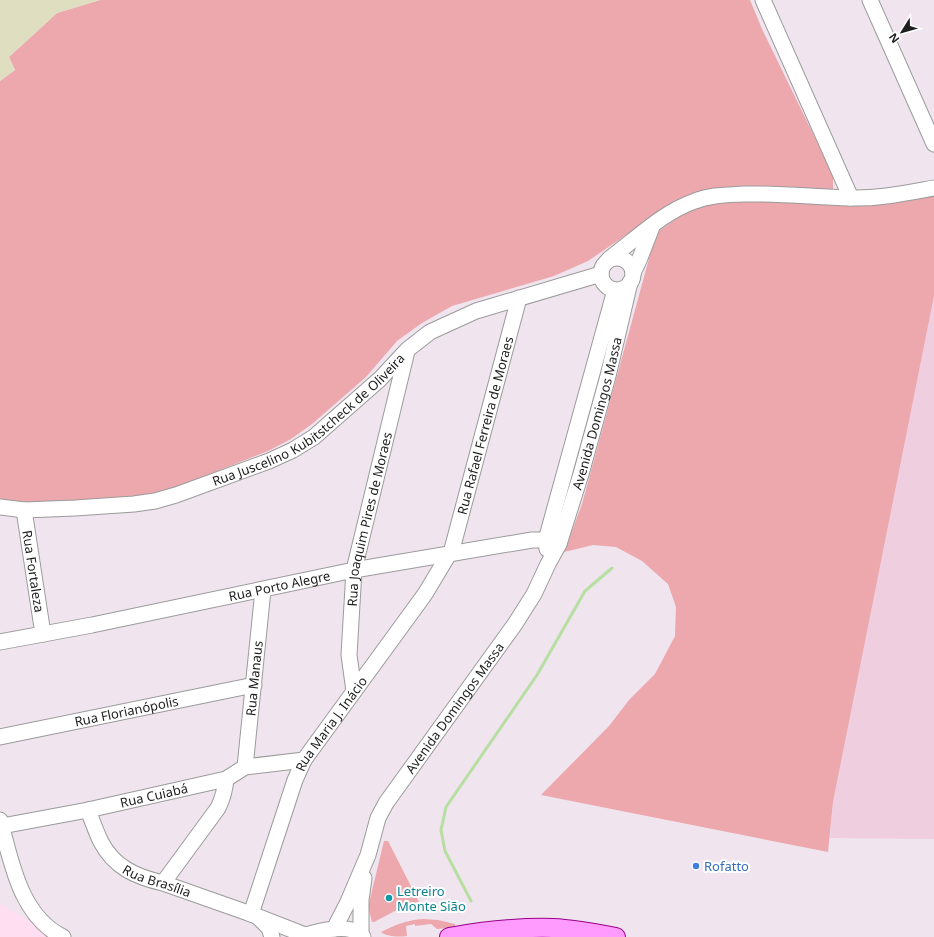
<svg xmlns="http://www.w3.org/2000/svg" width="934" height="937" viewBox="0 0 934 937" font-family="'Noto Sans',sans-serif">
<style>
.education{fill:#ffdef1}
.farmland{fill:#efcfdf}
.grass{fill:#eca8ac}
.wetland{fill:#dfdec0}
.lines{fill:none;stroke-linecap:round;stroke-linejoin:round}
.stream{stroke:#b7dfa2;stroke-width:3}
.minor-casing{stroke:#9b9b9b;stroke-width:17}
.major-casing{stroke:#990089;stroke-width:20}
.minor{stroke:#fff;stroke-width:15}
.major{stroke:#ff9aff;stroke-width:18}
.shop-dot{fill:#3f7fe0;stroke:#fff;stroke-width:1.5}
.culture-dot{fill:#0f9aa8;stroke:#fff;stroke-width:1.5}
.labels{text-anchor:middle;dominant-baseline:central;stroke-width:4;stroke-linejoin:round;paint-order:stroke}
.street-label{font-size:13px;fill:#1e1e1e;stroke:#fff}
.shop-label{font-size:13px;fill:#366cbe;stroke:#fff;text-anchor:start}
.culture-label{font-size:13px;fill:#0d838f;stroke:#fff;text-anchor:start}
</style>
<rect width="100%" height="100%" fill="#f0e4ef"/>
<!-- education -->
<path class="education" d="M 0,904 L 57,937 L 0,937 Z"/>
<!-- farmland -->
<path class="farmland" d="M 934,296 L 934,839 L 830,838 L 833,802 Z"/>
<!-- grass -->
<path class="grass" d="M 100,0 L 750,0 L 762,29 L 833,175 L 833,189 L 734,188 L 679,199 L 588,261 L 554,276 L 452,306 L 422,323 L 397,341 L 366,377 L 312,424 L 291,439 L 268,451 L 192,481 L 154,494 L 109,499 L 22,503 L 0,500 L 0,81 L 15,70 L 9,57 L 57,13 Z
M 934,195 L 934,296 L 833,802 L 828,852 L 541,795 L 609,726 L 629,700 L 655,674 L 675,636 L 676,607 L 668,584 L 642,561 L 616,547 L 593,545 L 564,552 L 582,504 L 656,233 L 686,212 L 713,201 Z
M 384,841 L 388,841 L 419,902 L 416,905 L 414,903 L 411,906 L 409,905 L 406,907 L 403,906 L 401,909 L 398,908 L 395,911 L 374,922 L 372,922 L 369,910 L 369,903 Z
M 423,919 L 438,920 L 455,924 L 455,927 L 437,929 L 431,924 L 415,926 L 415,924 L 406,926 L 407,936 C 398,937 388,937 381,932 C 395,925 407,920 423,919 Z"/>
<!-- wetland -->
<path class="wetland" d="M 0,0 L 100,0 L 57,13 L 9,57 L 15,70 L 0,81 Z"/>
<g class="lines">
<!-- stream -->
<path class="stream" d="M 471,901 L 445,851 L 441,830 L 446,807 L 537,675 L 585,591 L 612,568"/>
<!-- minor casing -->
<g class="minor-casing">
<g id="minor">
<path d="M 763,0 L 851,198"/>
<path d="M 870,0 L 934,144"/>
<circle cx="617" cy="274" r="16"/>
<path d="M 609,259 C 636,239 663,212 695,201 C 710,195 726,195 743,194 C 778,193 814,197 849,198 C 878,199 906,193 934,188"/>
<path d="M 633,273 L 640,258 L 652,227"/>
<path id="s1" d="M 0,507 L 24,510 L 75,508 L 134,504 L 155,501 L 176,495 L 269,461 L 293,450 L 314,437 L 380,379 L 407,350 L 430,332 L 476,311 L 601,274"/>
<path id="s2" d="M 24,510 L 43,634"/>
<path d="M 547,549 L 546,540 L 615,290"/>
<path id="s3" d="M 451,553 L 519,298"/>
<path id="s4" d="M 0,642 L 92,625 L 354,570 L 532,540 L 546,540 L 559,544"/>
<path id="s5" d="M 354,691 L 349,655 L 354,570 L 407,351"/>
<path id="s6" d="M 0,737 L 254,685"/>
<path id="s7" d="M 245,767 L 263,590"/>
<path id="s8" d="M 88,810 C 92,820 96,832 101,842 C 114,867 136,877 163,883 L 251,914 L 305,935"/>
<path d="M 0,820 C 11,861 20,916 63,937"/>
<path id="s9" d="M 2,826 L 88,810 L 226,779 L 245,767 L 304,760"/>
<path d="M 163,883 L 218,808 C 223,798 225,790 226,779"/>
<path id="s10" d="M 251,914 L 295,780 L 304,760 L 425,594 L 449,554"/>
<path d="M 259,918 L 269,928 L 272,937"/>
<path id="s11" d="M 334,929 L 347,904 L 368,855 L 378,818 L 386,803 L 515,624 L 534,594 L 548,564 L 559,544 L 581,474 L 608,376 L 630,282"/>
<path d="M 361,934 L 361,900 L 364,878"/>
<path d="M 299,937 C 315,932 351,921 363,937"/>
</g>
</g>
<!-- major casing -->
<g class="major-casing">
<path id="major" d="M 449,937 C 483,931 518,927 553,928 C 574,929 595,933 616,937"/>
</g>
<!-- minor -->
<use href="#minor" class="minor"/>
<!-- major -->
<use href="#major" class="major"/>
</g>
<!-- markers -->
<circle class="shop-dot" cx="696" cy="866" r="4"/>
<circle class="culture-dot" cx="389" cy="898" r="4"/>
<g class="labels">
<!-- street labels -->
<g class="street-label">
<text stroke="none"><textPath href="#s11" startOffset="585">Avenida Domingos Massa</textPath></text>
<text stroke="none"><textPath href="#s1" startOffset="332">Rua Juscelino Kubitstcheck de Oliveira</textPath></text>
<text stroke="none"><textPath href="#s3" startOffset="132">Rua Rafael Ferreira de Moraes</textPath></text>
<text stroke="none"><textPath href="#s5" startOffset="174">Rua Joaquim Pires de Moraes</textPath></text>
<text stroke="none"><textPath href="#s2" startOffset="62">Rua Fortaleza</textPath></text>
<text stroke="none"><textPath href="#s4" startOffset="285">Rua Porto Alegre</textPath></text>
<text stroke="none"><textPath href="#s7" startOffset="89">Rua Manaus</textPath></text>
<text stroke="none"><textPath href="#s11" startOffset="254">Avenida Domingos Massa</textPath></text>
<text stroke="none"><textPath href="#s6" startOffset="129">Rua Florianópolis</textPath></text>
<text stroke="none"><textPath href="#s10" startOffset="208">Rua Maria J. Inácio</textPath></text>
<text stroke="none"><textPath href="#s9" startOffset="155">Rua Cuiabá</textPath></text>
<text stroke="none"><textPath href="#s8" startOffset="105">Rua Brasília</textPath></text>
</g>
<!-- shop labels -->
<g class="shop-label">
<text x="704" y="866">Rofatto</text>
</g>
<!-- culture labels -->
<g class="culture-label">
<text x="397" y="891">Letreiro<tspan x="397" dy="15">Monte Sião</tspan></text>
</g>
</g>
<!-- north arrow -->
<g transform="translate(902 32) rotate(233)" stroke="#ffffff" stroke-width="3" paint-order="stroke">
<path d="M0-3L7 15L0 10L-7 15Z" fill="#1e1e1e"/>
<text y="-6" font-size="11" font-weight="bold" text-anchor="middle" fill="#1e1e1e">N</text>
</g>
</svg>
